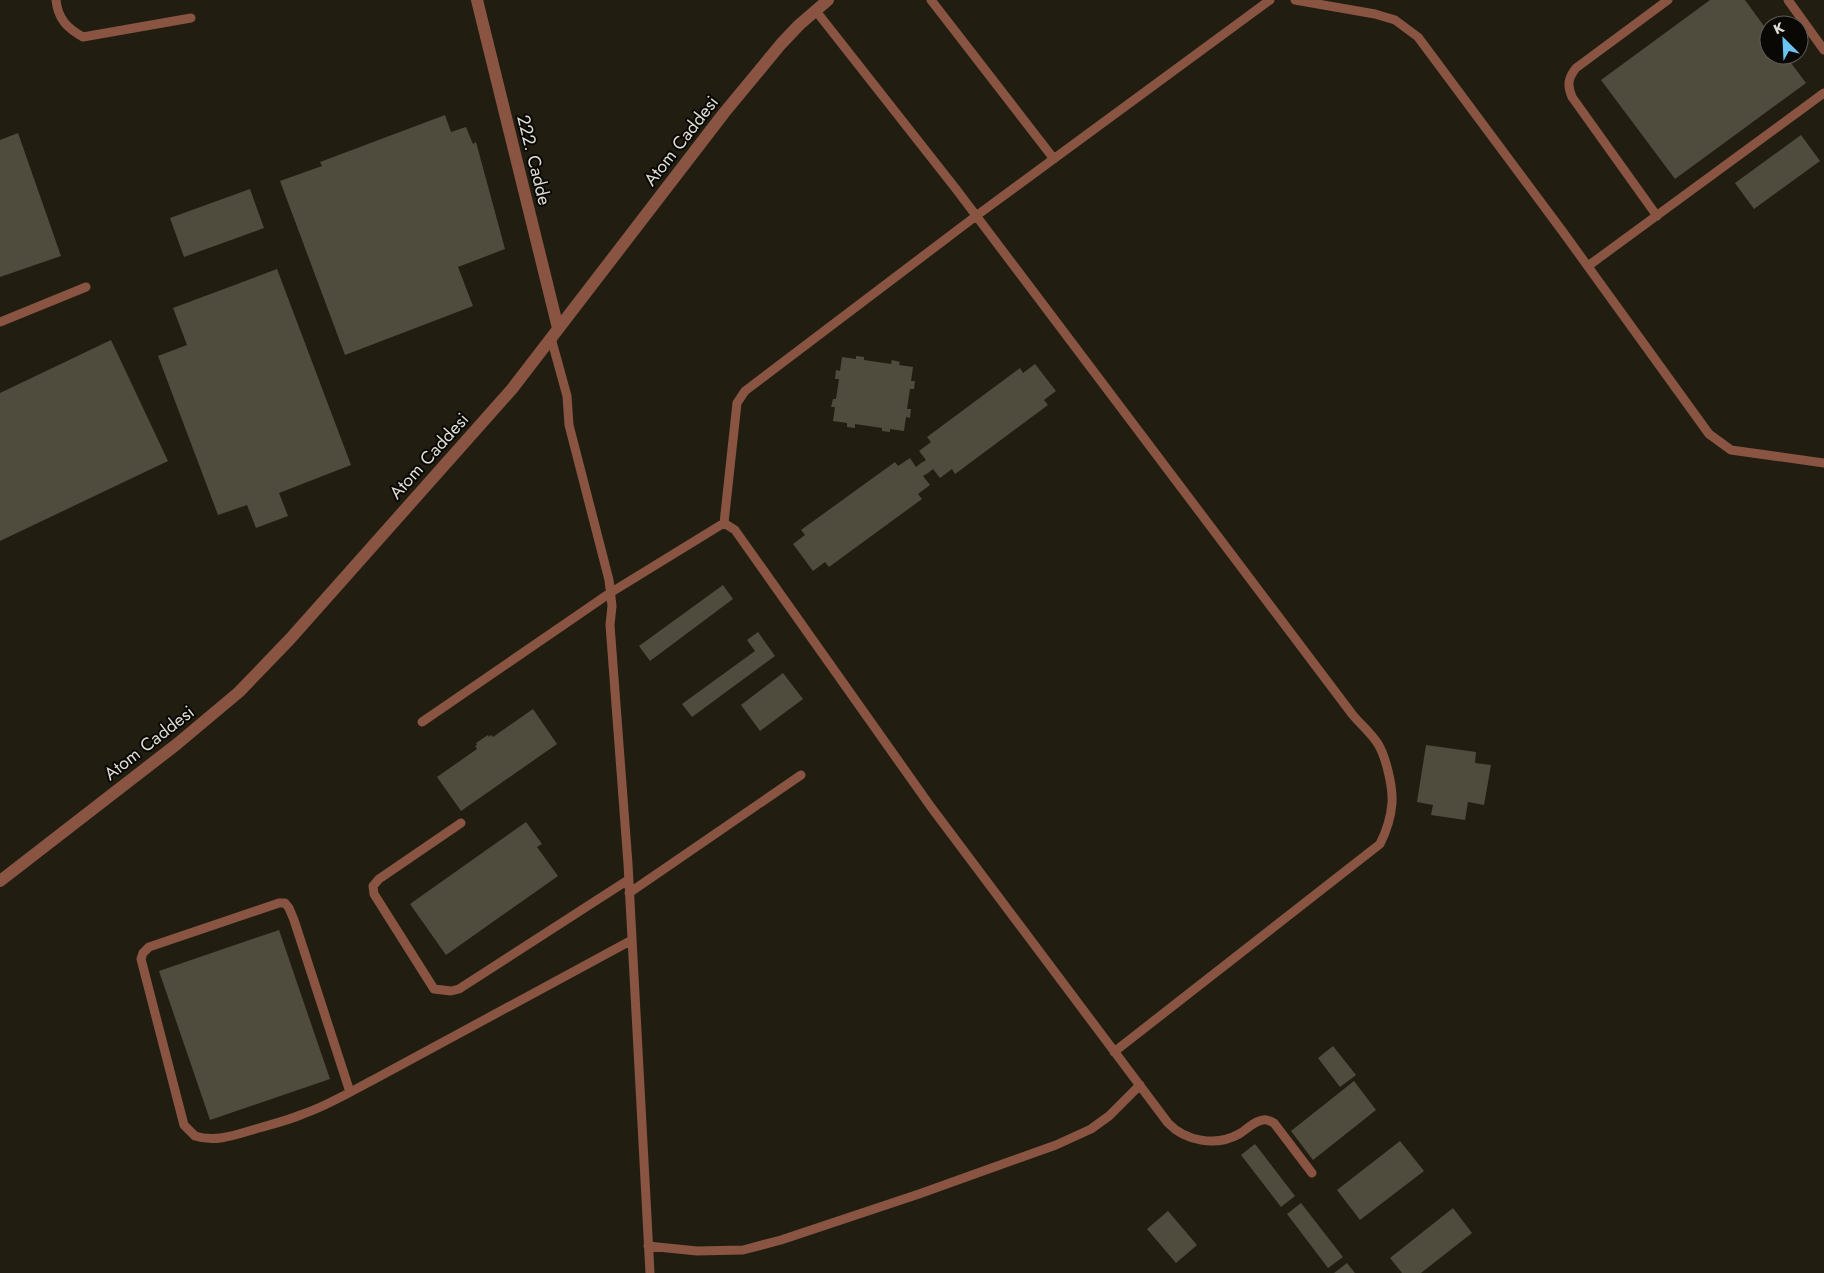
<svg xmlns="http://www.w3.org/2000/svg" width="1824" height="1273" viewBox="0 0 1824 1273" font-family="Jost,sans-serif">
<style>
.building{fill:#4f4c3d}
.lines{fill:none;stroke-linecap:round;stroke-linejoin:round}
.service{stroke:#895441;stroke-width:9}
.minor{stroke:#895441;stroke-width:12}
.tertiary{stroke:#895441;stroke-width:12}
.labels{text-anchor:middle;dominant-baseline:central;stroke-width:4;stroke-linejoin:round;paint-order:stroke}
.street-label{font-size:18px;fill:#dedcd4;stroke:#090804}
</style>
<rect width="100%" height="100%" fill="#211e11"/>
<!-- building -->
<path class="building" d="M 1710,0 L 1745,0 L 1769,33 L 1769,55 L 1785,55 L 1806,83 L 1675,179 L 1601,80 Z
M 445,115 L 451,132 L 466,127 L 473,144 L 476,142 L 505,249 L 458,267 L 473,306 L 345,355 L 280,181 L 322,166 L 320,162 Z
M 18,133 L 61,256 L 0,277 L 0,140 Z
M 1801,135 L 1820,161 L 1754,209 L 1735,183 Z
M 250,189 L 264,228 L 184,257 L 170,218 Z
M 277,269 L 351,465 L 279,493 L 288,516 L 256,528 L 247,505 L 218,515 L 158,356 L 187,345 L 173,308 Z
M 111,340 L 168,461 L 0,541 L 0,393 Z
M 856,356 L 864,357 L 864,360 L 891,364 L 892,360 L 900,362 L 899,365 L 913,367 L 911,381 L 915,381 L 914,389 L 910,389 L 907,409 L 911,409 L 910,418 L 906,417 L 904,431 L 890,429 L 890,432 L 882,431 L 882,428 L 855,424 L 855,428 L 847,427 L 847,423 L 833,421 L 835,407 L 831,407 L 833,399 L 836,399 L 839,379 L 835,379 L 836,370 L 840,371 L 842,357 L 856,359 Z
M 1035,364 L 1056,391 L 1044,400 L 1048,405 L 955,474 L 952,469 L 940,478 L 933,469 L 928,473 L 923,476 L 930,485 L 918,494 L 922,499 L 829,567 L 825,562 L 813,571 L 793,544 L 805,535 L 801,530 L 895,462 L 898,466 L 910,458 L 916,467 L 921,463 L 926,460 L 919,451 L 931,442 L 927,437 L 1020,368 L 1023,373 Z
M 723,585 L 733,599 L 650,661 L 639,646 Z
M 758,632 L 775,656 L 692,717 L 682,704 L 755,651 L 747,640 Z
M 783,673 L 803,699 L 760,731 L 741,705 Z
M 533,709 L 557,744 L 461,811 L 437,777 L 477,749 L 475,746 L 477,745 L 476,743 L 488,735 L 489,737 L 491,735 L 493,737 Z
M 1426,745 L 1476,752 L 1475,763 L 1491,765 L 1484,805 L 1468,802 L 1465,820 L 1431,815 L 1433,805 L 1417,802 Z
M 526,822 L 542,844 L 537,847 L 558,876 L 446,955 L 410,904 Z
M 279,930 L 330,1079 L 210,1120 L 159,971 Z
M 1333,1046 L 1356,1075 L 1340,1087 L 1318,1058 Z
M 1354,1081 L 1376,1110 L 1313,1160 L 1291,1131 Z
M 1400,1141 L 1424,1171 L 1360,1220 L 1337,1190 Z
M 1255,1144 L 1295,1196 L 1281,1207 L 1241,1155 Z
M 1301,1203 L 1343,1257 L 1328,1268 L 1287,1214 Z
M 1453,1208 L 1472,1233 L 1421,1273 L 1402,1273 L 1390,1258 Z
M 1168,1211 L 1197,1245 L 1176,1263 L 1147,1229 Z
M 1347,1263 L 1355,1273 L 1334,1273 Z"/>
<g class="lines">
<!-- service -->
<path class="service" d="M 56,0 C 58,19 67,28 83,37 L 191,18
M 931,0 L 1054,159
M 1295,0 L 1375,14 L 1395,20 L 1418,37 L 1563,232 L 1709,434 L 1731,450 L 1824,463
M 1788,0 L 1824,50
M 816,11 L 956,189 L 1352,714 C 1360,724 1371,733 1378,744 C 1386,757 1393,787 1392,803 C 1391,817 1386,832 1380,844 L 1114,1052
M 1657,216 L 1572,97 C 1567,85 1568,78 1576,68 L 1668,0
M 1588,266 L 1824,93
M 0,322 L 86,287
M 551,338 L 567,396 L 569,425 L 609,580 L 612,606 L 610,625 L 628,864 L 650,1273
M 724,523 L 737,403 L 745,391 L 976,216 L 1270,0
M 422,722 L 610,593 L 724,523 L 735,530 L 931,807 L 1168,1123 C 1185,1141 1216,1147 1239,1134 C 1246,1130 1254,1121 1263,1120 C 1267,1119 1270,1121 1274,1123 L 1312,1173
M 461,823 L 379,879 L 373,886 L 374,894 L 434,989 L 451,991 L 459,989 L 628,880
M 629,893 L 801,775
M 350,1092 L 294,920 L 289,908 L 285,903 L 279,903 L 149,947 L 143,953 L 141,959 L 184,1125 L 195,1136 C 216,1143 238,1134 259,1128 C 273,1124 289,1120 303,1114 C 327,1106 350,1092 373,1080 L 632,940
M 648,1246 L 697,1251 L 743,1250 L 781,1240 L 919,1194 L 1056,1145 L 1091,1129 L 1109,1116 L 1140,1085"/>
<!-- minor -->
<path class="minor" d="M 477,0 L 558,328"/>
<!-- tertiary -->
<path class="tertiary" d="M 0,881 L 177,744 L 239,692 L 290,639 L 512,389 L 724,113 L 781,44 L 799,25 L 828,0"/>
</g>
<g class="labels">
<!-- street labels -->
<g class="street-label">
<text transform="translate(681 141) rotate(-52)">Atom Caddesi</text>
<text transform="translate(534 160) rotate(76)">222. Cadde</text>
<text transform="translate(429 456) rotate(-48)">Atom Caddesi</text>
<text transform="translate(149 743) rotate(-38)">Atom Caddesi</text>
</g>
</g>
<!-- north arrow -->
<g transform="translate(1784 40) rotate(336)"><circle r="24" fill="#090804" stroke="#5e5d57"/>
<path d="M0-4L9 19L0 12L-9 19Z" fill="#6bc3f2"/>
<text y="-8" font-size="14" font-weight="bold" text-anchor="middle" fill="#dedcd4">K</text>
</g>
</svg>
